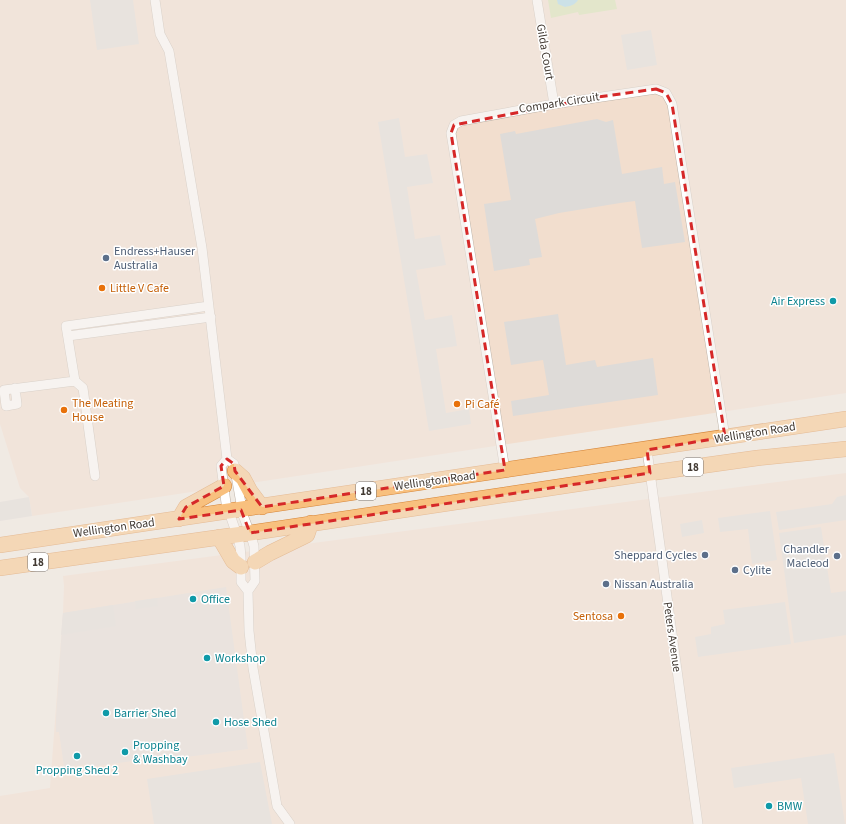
<svg xmlns="http://www.w3.org/2000/svg" width="846" height="824" viewBox="0 0 846 824" font-family="'Source Sans 3',sans-serif">
<style>
.commercial{fill:#f2dece}
.industrial{fill:#e2dcd8}
.green{fill:#d2e3ad}
.parking{fill:#dedbd8}
.water{fill:#a1d7ec}
.lines{fill:none;stroke-linecap:round;stroke-linejoin:round}
.minor-casing{stroke:#beb4a9;stroke-width:10}
.trunk-casing{stroke:#d58539;stroke-width:16}
.minor{stroke:#fff;stroke-width:9}
.trunk{stroke:#f8c07e;stroke-width:15}
.marked{fill:none;stroke:#d62828;stroke-width:3;stroke-dasharray:8 5;stroke-linejoin:round}
.service-dot{fill:#5c6f8a;stroke:#fff;stroke-width:1.5}
.food-dot{fill:#e8710a;stroke:#fff;stroke-width:1.5}
.culture-dot{fill:#0f9aa8;stroke:#fff;stroke-width:1.5}
.labels{text-anchor:middle;dominant-baseline:central;stroke-width:3;stroke-linejoin:round;paint-order:stroke}
.shield{fill:#fff;stroke:#7b7570;stroke-width:1}
.shield-label{font-size:11px;font-weight:bold;fill:#423a33}
.street-label{font-size:12px;fill:#423a33;stroke:#fff}
.service-label{font-size:12px;fill:#4e5e75;stroke:#fff;text-anchor:start}
.food-label{font-size:12px;fill:#c56008;stroke:#fff;text-anchor:start}
.culture-label{font-size:12px;fill:#0d838f;stroke:#fff;text-anchor:start}
</style>
<rect width="100%" height="100%" fill="#f0eae3"/>
<!-- commercial -->
<path class="commercial" d="M 0,0 L 846,0 L 846,393 L 32,516 L 29,497 L 20,488 L 0,424 Z
M 846,473 L 846,824 L 0,824 L 0,796 L 50,788 L 63,613 L 64,586 L 63,576 Z"/>
<!-- industrial -->
<path class="industrial" d="M 226,587 L 248,749 L 163,760 L 162,757 L 89,767 L 89,764 L 64,767 L 59,732 L 56,732 L 56,718 L 63,613 Z"/>
<!-- green -->
<path class="green" d="M 548,0 L 615,0 L 617,9 L 579,15 L 578,12 L 551,18 Z"/>
<!-- parking -->
<path class="parking" d="M 90,0 L 133,0 L 139,44 L 97,50 Z
M 651,30 L 657,65 L 627,70 L 621,35 Z
M 399,118 L 405,157 L 427,154 L 433,183 L 407,187 L 415,239 L 440,235 L 446,265 L 416,270 L 425,320 L 452,315 L 457,346 L 436,349 L 446,413 L 469,409 L 471,424 L 429,431 L 378,122 Z
M 597,119 L 606,122 L 613,120 L 622,174 L 662,167 L 664,184 L 675,182 L 685,242 L 642,248 L 635,201 L 620,203 L 559,213 L 535,219 L 542,257 L 529,259 L 530,265 L 494,271 L 484,204 L 511,200 L 500,134 L 515,131 L 516,134 Z
M 558,314 L 566,365 L 595,360 L 597,367 L 653,358 L 658,395 L 513,416 L 511,401 L 549,395 L 543,360 L 511,365 L 504,322 Z
M 846,495 L 846,520 L 779,530 L 776,512 L 832,504 L 837,497 Z
M 29,497 L 32,516 L 0,521 L 0,502 Z
M 770,511 L 777,560 L 752,564 L 748,529 L 720,532 L 718,518 Z
M 702,520 L 704,533 L 682,537 L 680,524 Z
M 821,527 L 831,593 L 846,591 L 846,635 L 794,643 L 779,533 Z
M 157,598 L 158,606 L 136,609 L 135,601 Z
M 785,602 L 791,644 L 698,657 L 695,637 L 711,634 L 711,627 L 725,624 L 723,610 Z
M 113,605 L 116,626 L 61,635 L 63,613 Z
M 834,753 L 845,824 L 808,824 L 801,778 L 734,788 L 731,768 Z
M 260,762 L 272,824 L 154,824 L 147,779 Z"/>
<!-- water -->
<path class="water" d="M 557,0 L 578,0 C 575,5 570,6 565,7 L 558,4 Z"/>
<g class="lines">
<!-- minor casing -->
<g class="minor-casing">
<path id="minor" d="M 155,0 L 160,34 L 169,51 L 202,248 L 227,459 L 221,466 L 226,503 L 237,535 L 240,546 L 241,557 L 241,582 L 248,591
M 537,0 L 554,104
M 68,336 L 211,317
M 15,388 L 17,404 L 6,406 L 4,390 L 75,381
M 647,450 L 698,824
M 227,459 L 234,464 L 243,515 L 251,536 L 254,546 L 255,581 L 248,591 L 249,631 L 253,668 L 277,806 L 290,824
M 505,470 L 451,133 L 454,125 L 461,121 L 554,104 L 656,89 L 666,93 L 672,104 L 725,437
M 95,476 L 83,388 L 75,381 L 66,326 L 209,306"/>
</g>
<!-- trunk casing -->
<g class="trunk-casing">
<path id="trunk" d="M 235,471 L 243,478 L 250,491 L 262,507
M 179,519 L 186,507 L 224,486
M 219,537 L 233,561 L 241,567
M 0,545 L 846,419
M 255,562 L 270,553 L 307,535 L 311,523
M 0,568 L 250,533 L 650,473 L 757,458 L 846,449"/>
</g>
<!-- minor -->
<use href="#minor" class="minor"/>
<!-- trunk -->
<use href="#trunk" class="trunk"/>
</g>
<!-- marked area -->
<path d="M0 0H846V824H0ZM 656,89 L 666,93 L 672,104 L 725,437 L 647,450 L 650,473 L 250,533 L 241,510 L 179,519 L 186,507 L 224,486 L 221,466 L 227,459 L 234,464 L 235,471 L 262,507 L 505,470 L 451,133 L 454,125 L 598,97 Z" fill="#f0eae3" fill-opacity=".55" fill-rule="evenodd"/>
<path class="marked" d="M 656,89 L 666,93 L 672,104 L 725,437 L 647,450 L 650,473 L 250,533 L 241,510 L 179,519 L 186,507 L 224,486 L 221,466 L 227,459 L 234,464 L 235,471 L 262,507 L 505,470 L 451,133 L 454,125 L 598,97 Z"/>
<!-- markers -->
<g class="service-dot">
<circle cx="106" cy="258" r="4"/>
<circle cx="705" cy="555" r="4"/>
<circle cx="837" cy="556" r="4"/>
<circle cx="735" cy="570" r="4"/>
<circle cx="606" cy="584" r="4"/>
</g>
<g class="food-dot">
<circle cx="102" cy="288" r="4"/>
<circle cx="457" cy="404" r="4"/>
<circle cx="64" cy="410" r="4"/>
<circle cx="621" cy="616" r="4"/>
</g>
<g class="culture-dot">
<circle cx="833" cy="301" r="4"/>
<circle cx="193" cy="599" r="4"/>
<circle cx="207" cy="658" r="4"/>
<circle cx="106" cy="713" r="4"/>
<circle cx="216" cy="722" r="4"/>
<circle cx="125" cy="752" r="4"/>
<circle cx="77" cy="756" r="4"/>
<circle cx="769" cy="806" r="4"/>
</g>
<g class="labels">
<!-- shield labels -->
<g class="shield">
<rect x="683" y="458" width="20" height="18" rx="3"/>
<rect x="356" y="482" width="20" height="18" rx="3"/>
<rect x="28" y="553" width="20" height="18" rx="3"/>
</g>
<g class="shield-label">
<text x="693" y="467">18</text>
<text x="366" y="491">18</text>
<text x="38" y="562">18</text>
</g>
<!-- street labels -->
<g class="street-label">
<text transform="translate(545 52) rotate(80)">Gilda Court</text>
<text transform="translate(559 103) rotate(-9)">Compark Circuit</text>
<text transform="translate(755 433) rotate(-9)">Wellington Road</text>
<text transform="translate(435 481) rotate(-8)">Wellington Road</text>
<text transform="translate(114 528) rotate(-8)">Wellington Road</text>
<text transform="translate(672 637) rotate(82)">Peters Avenue</text>
</g>
<!-- service labels -->
<g class="service-label">
<text x="114" y="251">Endress+Hauser<tspan x="114" dy="14">Australia</tspan></text>
<text x="829" y="549" text-anchor="end">Chandler<tspan x="829" dy="14">Macleod</tspan></text>
<text x="697" y="555" text-anchor="end">Sheppard Cycles</text>
<text x="743" y="570">Cylite</text>
<text x="614" y="584">Nissan Australia</text>
</g>
<!-- food labels -->
<g class="food-label">
<text x="110" y="288">Little V Cafe</text>
<text x="72" y="403">The Meating<tspan x="72" dy="14">House</tspan></text>
<text x="465" y="404">Pi Café</text>
<text x="613" y="616" text-anchor="end">Sentosa</text>
</g>
<!-- culture labels -->
<g class="culture-label">
<text x="825" y="301" text-anchor="end">Air Express</text>
<text x="201" y="599">Office</text>
<text x="215" y="658">Workshop</text>
<text x="114" y="713">Barrier Shed</text>
<text x="224" y="722">Hose Shed</text>
<text x="133" y="745">Propping<tspan x="133" dy="14">&amp; Washbay</tspan></text>
<text x="77" y="770" text-anchor="middle">Propping Shed 2</text>
<text x="777" y="806">BMW</text>
</g>
</g>
</svg>
